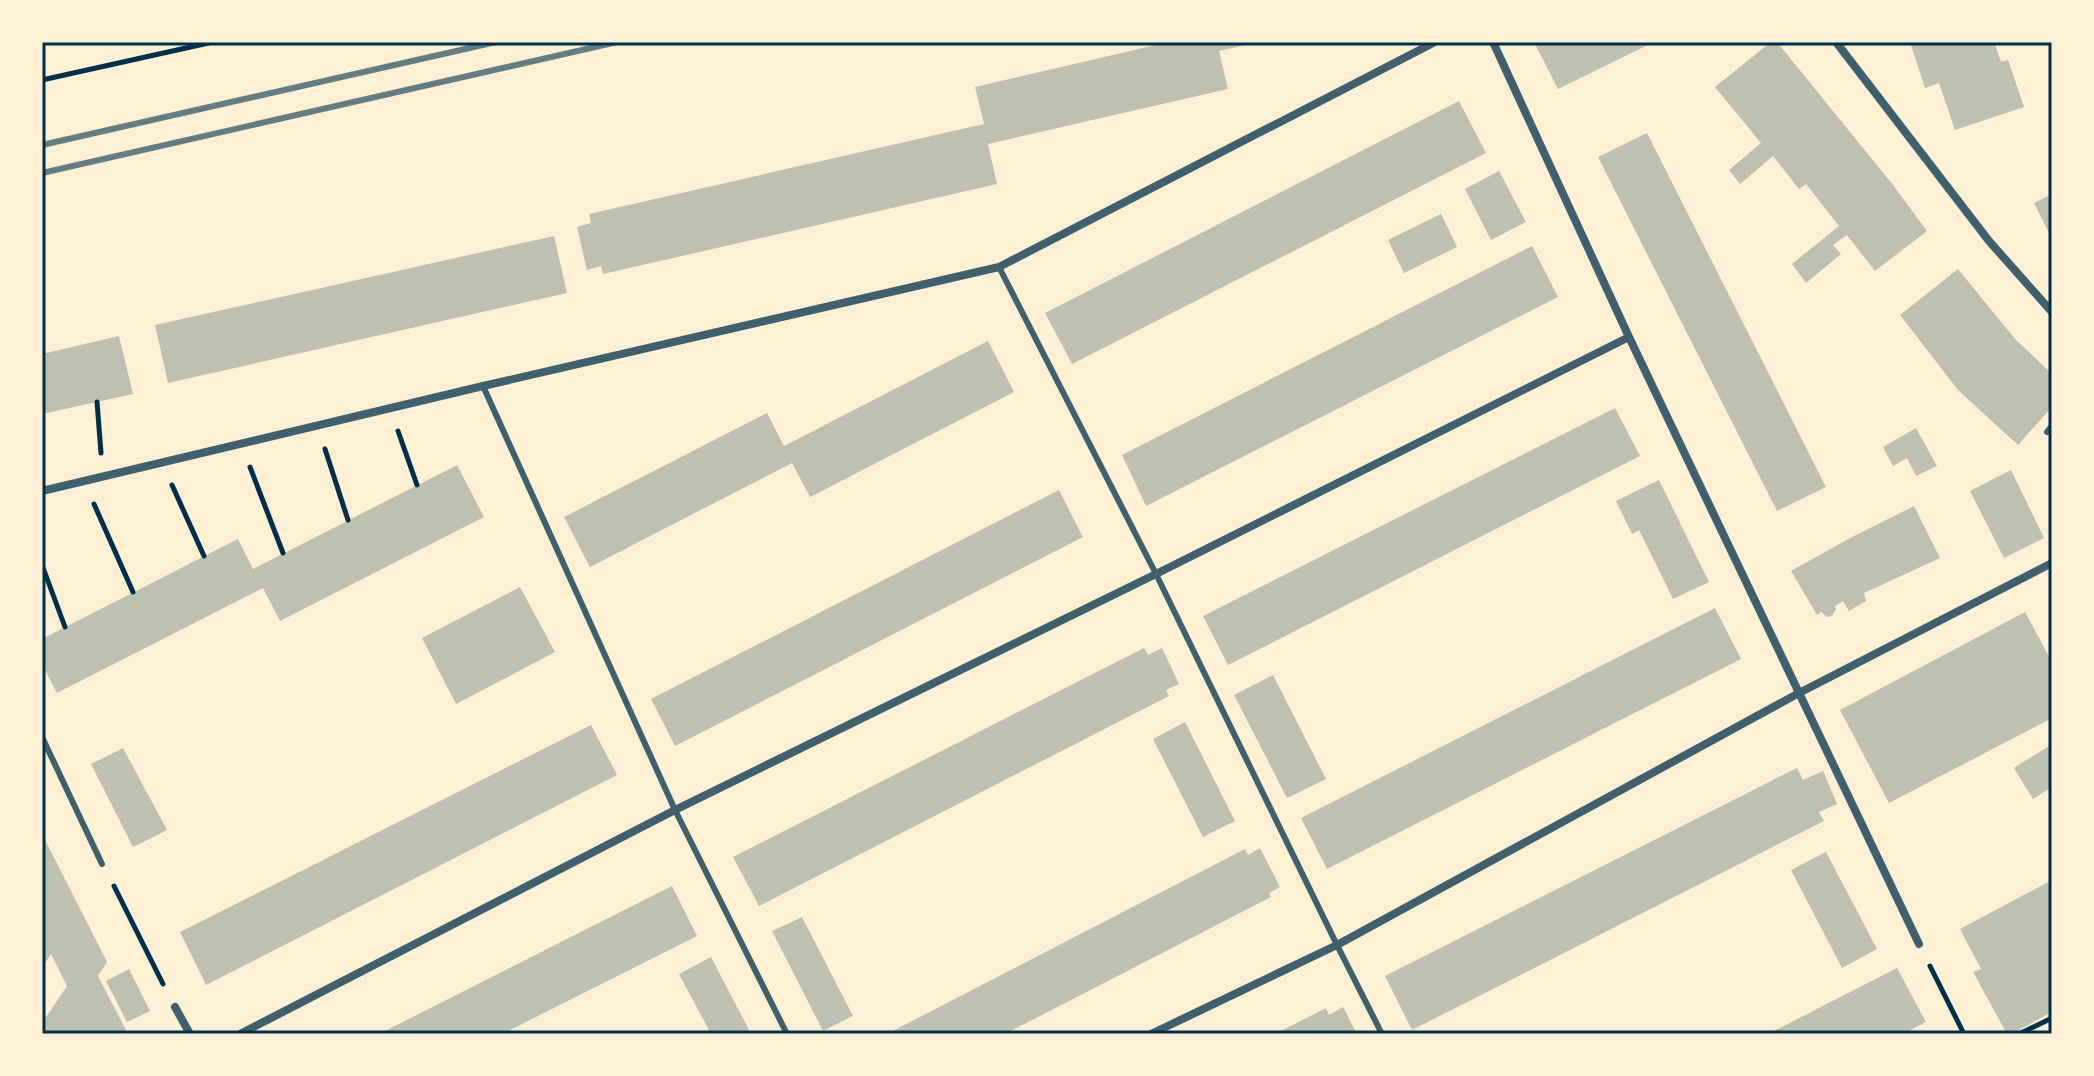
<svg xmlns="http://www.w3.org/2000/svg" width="2094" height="1076" viewBox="0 0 2094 1076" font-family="'Roboto Serif',serif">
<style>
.building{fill:#bec0b2}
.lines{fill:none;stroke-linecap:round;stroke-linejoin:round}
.path{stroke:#003049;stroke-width:5}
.service{stroke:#3f606c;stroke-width:6}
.minor{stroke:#3f606c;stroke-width:8}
.rail{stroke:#657d81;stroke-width:6}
.neatline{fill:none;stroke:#003049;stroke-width:3}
</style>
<rect width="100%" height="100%" fill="#fdf0d5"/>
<!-- building -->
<path class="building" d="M 1169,42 L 1255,43 L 1219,51 L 1228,89 L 988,144 L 997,184 L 603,274 L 601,266 L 587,270 L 577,227 L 591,223 L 589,214 L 984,124 L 975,87 Z
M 1534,42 L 1654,42 L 1558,89 Z
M 1771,42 L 1777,42 L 1893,185 L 1927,231 L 1875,271 L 1847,235 L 1833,245 L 1841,254 L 1806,283 L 1792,264 L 1839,226 L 1806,184 L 1799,189 L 1773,156 L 1740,184 L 1729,170 L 1761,143 L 1715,87 Z
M 1910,42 L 1994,42 L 2001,62 L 2008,60 L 2024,107 L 1955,130 L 1939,83 L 1925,88 Z
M 1459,101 L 1486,153 L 1072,364 L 1045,313 Z
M 1647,133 L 1826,487 L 1777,511 L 1598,157 Z
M 1499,171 L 1526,222 L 1491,240 L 1465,189 Z
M 2052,194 L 2052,239 L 2034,203 Z
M 1441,214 L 1457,247 L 1404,273 L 1388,240 Z
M 554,236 L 567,293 L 168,383 L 155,325 Z
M 1532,246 L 1558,297 L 1146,506 L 1122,455 Z
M 1958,269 L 2015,339 L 2052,374 L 2052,407 L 2018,445 L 1958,390 L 1900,315 Z
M 119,336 L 133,394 L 42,414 L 42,354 Z
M 988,341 L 1014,392 L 810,497 L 792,463 L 590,567 L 564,517 L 767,413 L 784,446 Z
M 1615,408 L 1640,456 L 1228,665 L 1203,616 Z
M 1916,428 L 1937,466 L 1916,476 L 1907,458 L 1893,466 L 1883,447 Z
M 457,465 L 484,517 L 280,621 L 263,588 L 57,693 L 42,664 L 42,639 L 238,539 L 253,569 Z
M 2011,470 L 2044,538 L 2004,558 L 1970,491 Z
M 1659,480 L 1709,582 L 1673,599 L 1639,530 L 1632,534 L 1616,501 Z
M 1059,490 L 1083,537 L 675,746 L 651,699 Z
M 1914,506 L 1940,558 L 1864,593 L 1866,601 L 1849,611 L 1843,601 L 1835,606 L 1836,609 L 1832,616 L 1827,617 L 1821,612 L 1817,615 L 1791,571 L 1852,537 Z
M 520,587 L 555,652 L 456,704 L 422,638 Z
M 1715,608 L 1741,659 L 1327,869 L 1301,818 Z
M 2025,612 L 2052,662 L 2052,718 L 1889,803 L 1840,710 Z
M 1144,648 L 1148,655 L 1162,648 L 1179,684 L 1166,690 L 1169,696 L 759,906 L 733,857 Z
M 1273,675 L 1326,779 L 1287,798 L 1234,695 Z
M 1185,722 L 1235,821 L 1203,837 L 1153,739 Z
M 591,725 L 617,775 L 206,985 L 180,932 Z
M 2052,744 L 2052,787 L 2033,799 L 2014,768 Z
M 123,748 L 167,830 L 133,847 L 91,764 Z
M 1797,768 L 1803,780 L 1823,771 L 1837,804 L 1819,812 L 1824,821 L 1412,1030 L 1385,976 Z
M 42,834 L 107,962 L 98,976 L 128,1034 L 42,1034 L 42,1023 L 67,986 L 51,954 L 42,968 Z
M 1260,848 L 1280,887 L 1269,893 L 1271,897 L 1005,1034 L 887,1034 L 1245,849 L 1248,855 Z
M 1826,852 L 1877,949 L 1842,968 L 1791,870 Z
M 2052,880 L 2052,1012 L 2011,1034 L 2007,1034 L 1973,972 L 1981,969 L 1960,929 Z
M 672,886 L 697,936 L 534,1018 L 502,1034 L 379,1034 Z
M 802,917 L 853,1016 L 823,1031 L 772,931 Z
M 711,957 L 751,1034 L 711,1034 L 679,974 Z
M 1897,968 L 1926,1022 L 1903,1034 L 1768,1034 Z
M 129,969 L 150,1011 L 127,1022 L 106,981 Z
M 1343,1007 L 1357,1034 L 1275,1034 L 1326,1008 L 1329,1015 Z"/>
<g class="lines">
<!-- path -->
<path class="path" d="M 42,80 L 213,42
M 97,402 L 101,453
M 398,431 L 417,485
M 325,449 L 348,520
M 250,467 L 283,553
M 172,485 L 204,556
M 94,504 L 133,592
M 42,565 L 65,627
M 114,886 L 163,984
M 1930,966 L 1964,1034
M 2019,1034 L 2052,1018"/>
<!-- service -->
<path class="service" d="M 999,267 L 1156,574 L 1337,945 L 1382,1034
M 483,386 L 675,810 L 787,1034
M 2047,432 L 2052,426
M 42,737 L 102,864"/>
<!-- minor -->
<path class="minor" d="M 1493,42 L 1629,337 L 1919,944
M 1836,42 L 1989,241 L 2052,312
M 42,491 L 483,386 L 999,267 L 1435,42
M 175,1007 L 190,1034
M 240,1034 L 675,810 L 1156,574 L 1629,337
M 1151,1034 L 1337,945 L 1799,693 L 2052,563"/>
<!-- rail -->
<path class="rail" d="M 42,145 L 496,42
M 42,173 L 617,42"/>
</g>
<!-- border -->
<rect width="2094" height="1076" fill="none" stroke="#fdf0d5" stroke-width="88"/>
<rect x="44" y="44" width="2006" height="988" class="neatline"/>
</svg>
